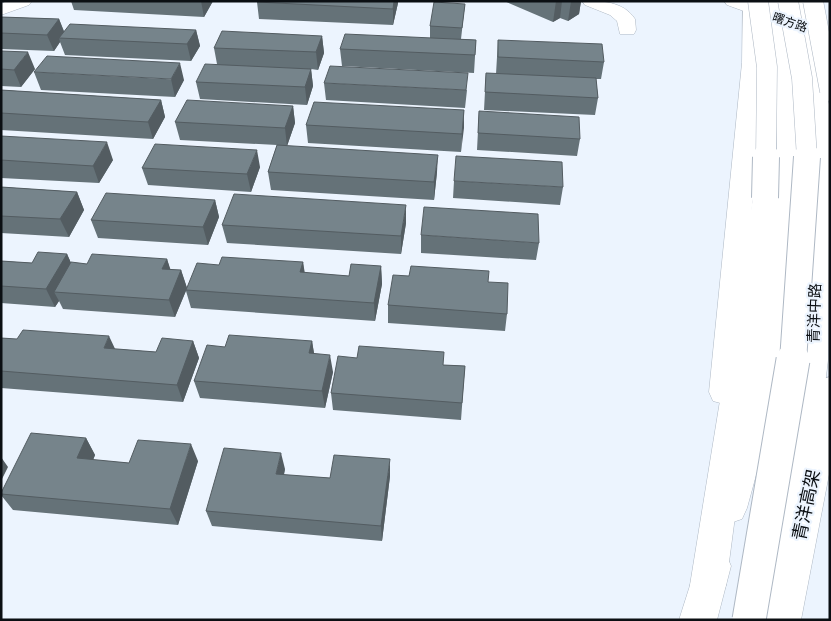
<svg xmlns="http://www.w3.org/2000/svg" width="831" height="621" viewBox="0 0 831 621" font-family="Inter,'Noto Sans SC',sans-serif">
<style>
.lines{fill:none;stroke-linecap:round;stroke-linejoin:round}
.minor-casing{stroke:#aeb8c4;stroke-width:1}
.major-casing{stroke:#aeb8c4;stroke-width:1}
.highway-casing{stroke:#aeb8c4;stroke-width:1}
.minor{fill:#fff;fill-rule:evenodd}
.major{fill:#fff;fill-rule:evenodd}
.highway{fill:#fff;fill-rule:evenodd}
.highway-bridge-far2-casing{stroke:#aeb8c4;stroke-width:21;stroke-linecap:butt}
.highway-bridge-far1-casing{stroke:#aeb8c4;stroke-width:28;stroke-linecap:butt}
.highway-bridge-casing{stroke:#aeb8c4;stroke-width:35;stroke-linecap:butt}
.highway-bridge-far2{stroke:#fff;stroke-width:20}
.highway-bridge-far1{stroke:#fff;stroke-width:26}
.highway-bridge{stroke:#fff;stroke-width:33}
.wall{fill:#657278}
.shaded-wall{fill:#535c61}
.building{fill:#76848b;stroke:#535c61}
.labels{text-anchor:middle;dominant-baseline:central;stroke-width:4.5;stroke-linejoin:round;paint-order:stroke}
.far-street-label{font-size:12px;fill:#0b0f13;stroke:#ecf4fe}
.street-label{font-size:15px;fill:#0b0f13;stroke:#ecf4fe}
.near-street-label{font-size:18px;fill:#0b0f13;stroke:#ecf4fe}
</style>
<rect width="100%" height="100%" fill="#ecf4fe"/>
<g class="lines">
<!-- minor casing -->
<g class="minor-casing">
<path id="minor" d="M 7,1 L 32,1 L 29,5 L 1,15 L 1,4 Z
M 582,1 C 602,1 623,1 635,19 L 636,30 L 634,34 L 620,34 L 617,21 L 610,15 L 585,5 Z
M 724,1 L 750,1 L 830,30 L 830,42 L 727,5 Z"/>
</g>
<!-- major casing -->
<g class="major-casing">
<path id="major" d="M 743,1 L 761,1 L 762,63 L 739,392 L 735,401 L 724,404 L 713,401 L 709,392 L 742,63 Z
M 764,1 L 782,1 L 794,66 L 799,149 L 792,252 L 773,413 L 747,508 L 742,519 L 730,523 L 718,519 L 713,508 L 743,413 L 766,252 L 777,149 L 774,66 Z
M 789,1 L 807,1 L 830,109 L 828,360 L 817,452 L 792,543 L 787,555 L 775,559 L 763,555 L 758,543 L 785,452 L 798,360 L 810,118 Z
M 713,549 L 726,554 L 731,566 L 717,620 L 679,620 L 700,554 Z"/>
</g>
<!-- highway casing -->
<g class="highway-casing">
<path id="highway" d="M 765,190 L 773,193 L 777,198 L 726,585 L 721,598 L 708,603 L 695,598 L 690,585 L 753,198 L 757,193 Z
M 830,377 L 830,469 L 801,620 L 763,620 L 815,389 L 819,380 Z"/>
</g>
<!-- minor -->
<use href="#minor" class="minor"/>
<!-- major -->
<use href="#major" class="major"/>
<!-- highway -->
<use href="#highway" class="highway"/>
<!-- highway-bridge-far2 casing -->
<g class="highway-bridge-far2-casing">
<path id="highway-bridge-far2" d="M 758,1 L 767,67 L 766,158
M 788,1 L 802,78 L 807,158
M 813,1 L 830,91"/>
</g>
<!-- highway-bridge-far1 casing -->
<g class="highway-bridge-far1-casing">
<path id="highway-bridge-far1" d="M 765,198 L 766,157
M 793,361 L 807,157"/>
</g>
<!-- highway-bridge casing -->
<g class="highway-bridge-casing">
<path id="highway-bridge" d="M 749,620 L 793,360"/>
</g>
<!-- highway-bridge-far2 -->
<use href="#highway-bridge-far2" class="highway-bridge-far2"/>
<!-- highway-bridge-far1 -->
<use href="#highway-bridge-far1" class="highway-bridge-far1"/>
<!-- highway-bridge -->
<use href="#highway-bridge" class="highway-bridge"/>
</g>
<!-- wall -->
<path class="wall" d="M 71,1 L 213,1 L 204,17 L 74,10 Z
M 504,1 L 581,1 L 579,14 L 568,21 L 560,18 L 553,22 Z
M 257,2 L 398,3 L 393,25 L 259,19 Z
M 465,4 L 461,39 L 476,40 L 474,73 L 342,66 L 340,49 L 430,38 L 430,26 Z
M 1,17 L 59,19 L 64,31 L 196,30 L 200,46 L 191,61 L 65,55 L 60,42 L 54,51 L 1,49 Z
M 322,36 L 324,53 L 318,70 L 311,69 L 313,86 L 307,105 L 200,99 L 196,82 L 217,64 L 214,48 Z
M 498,40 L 604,62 L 601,79 L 596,79 L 598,98 L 595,115 L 484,110 L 486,73 L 496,74 Z
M 1,51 L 35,69 L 21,87 L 1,86 Z
M 34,72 L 184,80 L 175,97 L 41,90 Z
M 324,83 L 467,90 L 465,108 L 326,100 Z
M 1,90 L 161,100 L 165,117 L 153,139 L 1,130 Z
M 293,106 L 295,123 L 287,146 L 437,172 L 434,200 L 271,190 L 268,172 L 277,145 L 180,140 L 175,122 Z
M 464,110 L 461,152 L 308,143 L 306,125 Z
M 479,111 L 580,139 L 577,156 L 477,150 Z
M 1,136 L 113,160 L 99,183 L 1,178 Z
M 260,167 L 251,192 L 148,185 L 142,168 Z
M 454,181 L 563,187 L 560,205 L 453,198 Z
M 1,187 L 77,192 L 84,210 L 69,237 L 1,233 Z
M 215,200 L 219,217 L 208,245 L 98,238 L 91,220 Z
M 406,223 L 401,254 L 227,243 L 222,225 Z
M 421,235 L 539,243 L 536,260 L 421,253 Z
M 67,254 L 71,263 L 87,264 L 167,259 L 170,270 L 181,270 L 187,288 L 219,265 L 303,262 L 304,273 L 349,276 L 381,266 L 382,284 L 375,321 L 191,308 L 186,291 L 175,317 L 63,309 L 59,301 L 55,307 L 1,303 L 1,261 L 32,263 Z
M 488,282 L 507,314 L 505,331 L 388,323 L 388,305 Z
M 1,338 L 115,349 L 156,352 L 193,341 L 199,358 L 183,402 L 1,388 Z
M 312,341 L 314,354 L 333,372 L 325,408 L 200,398 L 194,381 L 225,347 Z
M 443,365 L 465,366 L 461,420 L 333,410 L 331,393 Z
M 86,438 L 95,455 L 93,460 L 129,463 L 198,461 L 178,525 L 13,510 L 1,495 L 1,493 Z
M 285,469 L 284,475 L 330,478 L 390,476 L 382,541 L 212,526 L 206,511 Z"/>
<!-- shaded-wall -->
<path class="shaded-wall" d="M 201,1 L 213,1 L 204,17 Z
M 394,1 L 398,1 L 398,3 L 393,25 L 393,9 Z
M 556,1 L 562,1 L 560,18 L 553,22 Z
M 571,1 L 581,1 L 579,14 L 568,21 Z
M 59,19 L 65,35 L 59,38 L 60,42 L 54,51 L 47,35 Z
M 196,30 L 200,46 L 191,61 L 187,44 Z
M 322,36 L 324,53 L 318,70 L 316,52 Z
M 28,52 L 35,69 L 21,87 L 14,70 Z
M 180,63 L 184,80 L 175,97 L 171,79 Z
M 311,69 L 313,86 L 307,105 L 305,87 Z
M 161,100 L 165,117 L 153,139 L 148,122 Z
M 293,106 L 295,123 L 287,146 L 285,128 Z
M 464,110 L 464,128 L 461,152 L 462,134 Z
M 107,142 L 113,160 L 99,183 L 93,166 Z
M 257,150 L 260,167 L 251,192 L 247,174 Z
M 438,155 L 437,172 L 434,200 L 434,182 Z
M 77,192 L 84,210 L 69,237 L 60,219 Z
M 215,200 L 219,217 L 208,245 L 203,227 Z
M 406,205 L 406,223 L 401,254 L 401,236 Z
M 67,254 L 75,272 L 54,292 L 59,301 L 55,307 L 46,289 Z
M 167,259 L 173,277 L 162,269 Z
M 303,262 L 306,280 L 300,272 Z
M 381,266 L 382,284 L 375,321 L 374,303 Z
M 181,270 L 187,288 L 175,317 L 169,300 Z
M 109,336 L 117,353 L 104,348 Z
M 193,341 L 199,358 L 183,402 L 177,385 Z
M 312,341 L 315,359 L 309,353 Z
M 330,355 L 333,372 L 325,408 L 322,391 Z
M 86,438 L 95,455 L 87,475 L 77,458 Z
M 191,444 L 198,461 L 178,525 L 170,509 Z
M 281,453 L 285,469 L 280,490 L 276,474 Z
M 1,457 L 8,467 L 1,481 Z
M 390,459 L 390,476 L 382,541 L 381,526 Z"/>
<!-- building -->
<path class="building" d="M 257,1 L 394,1 L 393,9 L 257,2 Z
M 434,2 L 465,4 L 462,28 L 430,26 Z
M 1,17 L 59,19 L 47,35 L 1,33 Z
M 70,24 L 196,30 L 187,44 L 59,38 Z
M 222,31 L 322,36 L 316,52 L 214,48 Z
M 345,34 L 476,40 L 475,55 L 340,49 Z
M 498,40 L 602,44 L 604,62 L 498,57 Z
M 1,51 L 28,52 L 14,70 L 1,69 Z
M 47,56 L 180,63 L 171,79 L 34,72 Z
M 205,64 L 311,69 L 305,87 L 196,82 Z
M 330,66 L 468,73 L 466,90 L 324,83 Z
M 486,73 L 596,78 L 598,98 L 485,92 Z
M 1,90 L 161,100 L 148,122 L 1,113 Z
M 187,100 L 293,106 L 285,128 L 175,122 Z
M 314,102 L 464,110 L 462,134 L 306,125 Z
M 479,111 L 579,117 L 580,139 L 478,133 Z
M 1,136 L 107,142 L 93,166 L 1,160 Z
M 155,144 L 257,150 L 247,174 L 142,168 Z
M 277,145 L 438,155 L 434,182 L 268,172 Z
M 456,156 L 562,162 L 563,187 L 454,181 Z
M 1,187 L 77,192 L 60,219 L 1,216 Z
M 106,193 L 215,200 L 203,227 L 91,220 Z
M 234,194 L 406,205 L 401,236 L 222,225 Z
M 424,207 L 538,214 L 539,243 L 421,235 Z
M 38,252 L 67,254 L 46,289 L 1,286 L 1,261 L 32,263 Z
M 92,254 L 167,259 L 162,269 L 181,270 L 169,300 L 54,292 L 71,262 L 87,264 Z
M 222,257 L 303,262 L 300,272 L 349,276 L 351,264 L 381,266 L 374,303 L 186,290 L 197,263 L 219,265 Z
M 411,266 L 489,271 L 488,282 L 508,283 L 507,314 L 388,305 L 393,275 L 409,276 Z
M 23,330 L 109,336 L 104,348 L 156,352 L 162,338 L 193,341 L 177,385 L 1,371 L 1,338 L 17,339 Z
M 229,335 L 312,341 L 309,353 L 330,355 L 322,391 L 194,381 L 207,345 L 225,347 Z
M 359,346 L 444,352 L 443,365 L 465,366 L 462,403 L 331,393 L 338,356 L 357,358 Z
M 31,433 L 86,438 L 77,458 L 129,463 L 138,440 L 191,444 L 170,509 L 1,494 L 1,493 Z
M 224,448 L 281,453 L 276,474 L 330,478 L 334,455 L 390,459 L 381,526 L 206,511 Z"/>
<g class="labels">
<!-- far-street labels -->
<g class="far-street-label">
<text transform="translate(790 22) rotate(19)">曙方路</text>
</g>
<!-- street labels -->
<g class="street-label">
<text transform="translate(814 313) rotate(-88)">青洋中路</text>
</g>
<!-- near-street labels -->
<g class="near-street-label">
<text transform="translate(806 505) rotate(-78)">青洋高架</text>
</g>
</g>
<!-- border -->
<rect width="831" height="621" fill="none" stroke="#0b0f13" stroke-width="5"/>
</svg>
